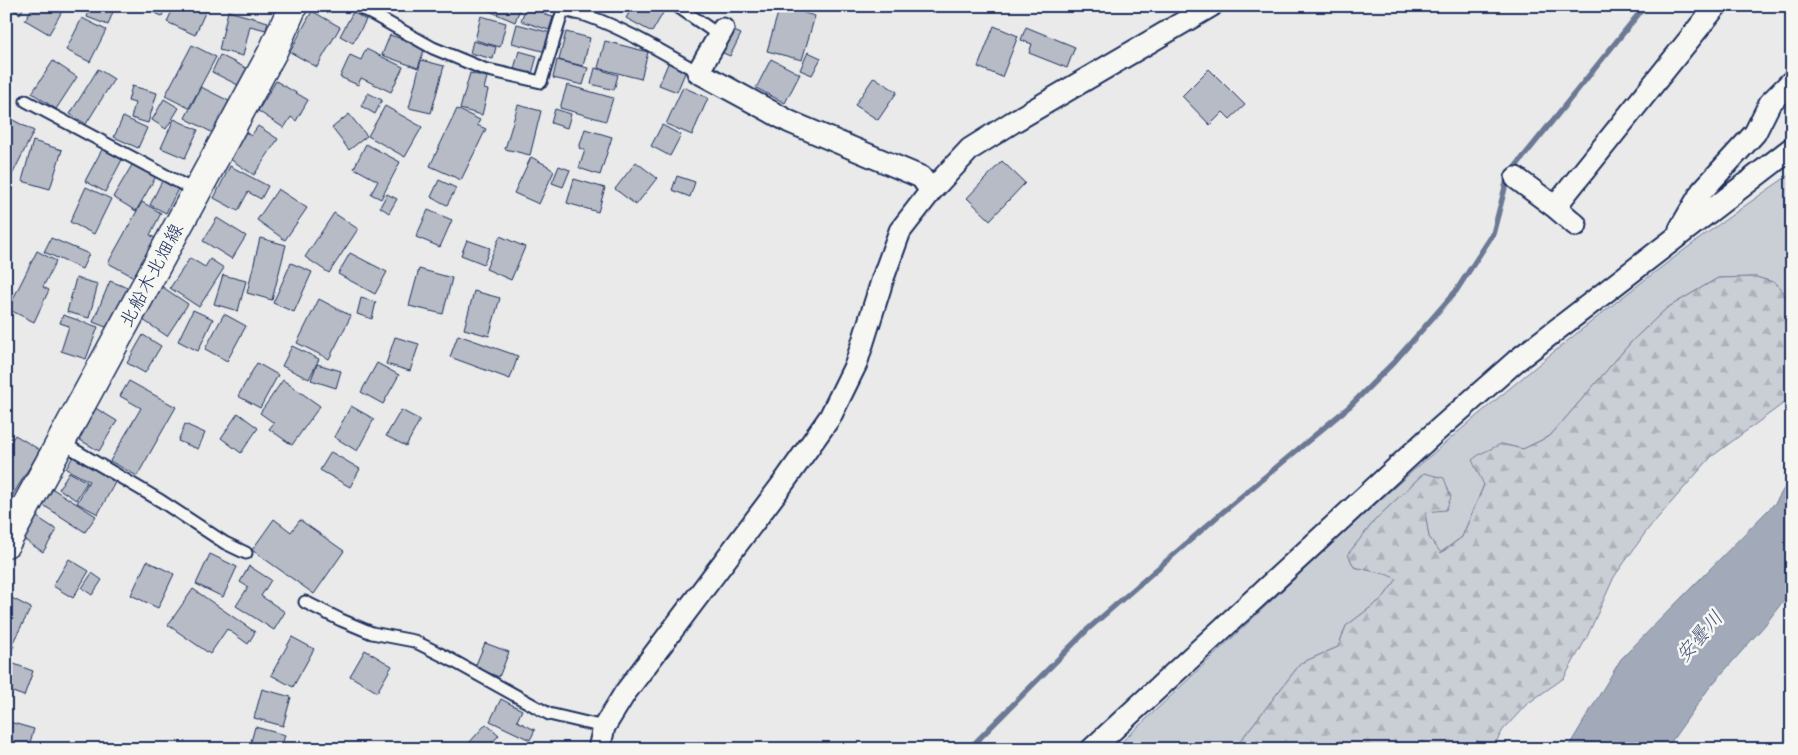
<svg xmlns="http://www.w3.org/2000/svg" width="1798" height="755" viewBox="0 0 1798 755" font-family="Itim,'Klee One',sans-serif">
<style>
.grass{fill:#caced5;stroke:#727e9a}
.forest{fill:url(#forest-firs);stroke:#727e9a}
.water{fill:#a2aaba;stroke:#6c7995}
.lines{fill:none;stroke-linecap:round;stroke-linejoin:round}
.stream{stroke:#6c7995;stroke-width:5.5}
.building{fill:#b6bbc6;stroke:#1b2f5e}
.service-casing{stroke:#1b2f5e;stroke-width:15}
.minor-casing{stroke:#1b2f5e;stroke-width:25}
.secondary-casing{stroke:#1b2f5e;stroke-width:31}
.service{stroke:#f6f6f2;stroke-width:11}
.minor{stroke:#f6f6f2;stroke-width:21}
.secondary{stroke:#f6f6f2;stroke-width:28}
.labels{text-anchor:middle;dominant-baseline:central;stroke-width:5;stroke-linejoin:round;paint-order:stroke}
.street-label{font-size:19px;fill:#1b2f5e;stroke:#f6f6f2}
.water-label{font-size:20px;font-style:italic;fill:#44547a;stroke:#f6f6f2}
</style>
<defs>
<pattern id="forest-firs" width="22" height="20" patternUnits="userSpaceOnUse" patternTransform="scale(1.25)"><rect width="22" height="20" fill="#caced5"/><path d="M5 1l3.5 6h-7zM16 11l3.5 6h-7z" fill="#adb1b9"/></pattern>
</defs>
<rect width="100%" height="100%" fill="#e9eae9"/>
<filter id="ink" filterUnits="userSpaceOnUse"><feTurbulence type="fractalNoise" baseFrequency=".02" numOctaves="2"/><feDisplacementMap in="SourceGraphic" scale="10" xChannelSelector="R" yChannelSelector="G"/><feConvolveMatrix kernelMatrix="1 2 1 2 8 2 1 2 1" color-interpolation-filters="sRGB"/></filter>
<g filter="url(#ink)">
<!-- grass -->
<path class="grass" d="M 1792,173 L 1792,305 L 1776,283 L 1756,277 L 1718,278 L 1667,308 L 1633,340 L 1550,436 L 1523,449 L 1501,444 L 1462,537 L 1440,553 L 1429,537 L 1424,512 L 1424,473 L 1376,519 L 1348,554 L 1354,567 L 1386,574 L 1397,579 L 1383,598 L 1346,626 L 1338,647 L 1301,663 L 1234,749 L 1114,749 C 1215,656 1312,559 1415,469 C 1536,364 1660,263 1792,173 Z"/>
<!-- forest -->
<path class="forest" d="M 1756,277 L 1776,283 L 1792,305 L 1792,397 L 1711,457 L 1648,529 L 1614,577 L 1587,637 L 1564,678 L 1527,704 L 1503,730 L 1492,749 L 1234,749 L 1301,663 L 1338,647 L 1346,626 L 1383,598 L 1397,579 L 1386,574 L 1354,567 L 1348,554 L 1376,519 L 1424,473 L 1444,478 L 1451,497 L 1446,510 L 1425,512 L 1429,537 L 1441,553 L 1462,537 L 1484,485 L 1472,460 L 1480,454 L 1501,444 L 1523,449 L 1550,436 L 1633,340 L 1667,308 L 1718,278 Z"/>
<!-- water -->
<path class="water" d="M 1792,479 L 1792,589 L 1765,625 L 1709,688 L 1666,749 L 1567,749 L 1621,659 L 1776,502 L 1786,485 Z"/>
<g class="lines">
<!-- stream -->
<path class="stream" d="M 969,749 L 1088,629 L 1218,516 L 1350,406 L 1394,362 L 1456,291 L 1493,234 L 1508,176 L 1645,6"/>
</g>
<!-- building -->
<path class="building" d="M 8,6 L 25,6 L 20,14 Z
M 33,6 L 65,6 L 49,34 L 25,20 Z
M 91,6 L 115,6 L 108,25 L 87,17 Z
M 139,6 L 166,6 L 162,16 Z
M 174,6 L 208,6 L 195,35 L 167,22 Z
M 254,6 L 271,6 L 270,10 Z
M 489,6 L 521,6 L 515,22 L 487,10 Z
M 526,6 L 548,6 L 545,15 L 553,17 L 549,30 L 521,21 Z
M 633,6 L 650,6 L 663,13 L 652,32 L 626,18 Z
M 780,6 L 815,16 L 802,60 L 767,51 Z
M 228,11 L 268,22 L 266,30 L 250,26 L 243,56 L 219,50 Z
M 312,11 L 340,27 L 317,67 L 290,52 Z
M 353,12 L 366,20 L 353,43 L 340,36 Z
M 481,16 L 506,23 L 500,47 L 475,40 Z
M 82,18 L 106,30 L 90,62 L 66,50 Z
M 517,24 L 551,33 L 546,52 L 512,43 Z
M 994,26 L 1018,36 L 1002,77 L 978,67 Z
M 725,27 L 741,34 L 730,56 L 714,49 Z
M 1026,27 L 1075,47 L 1067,68 L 1029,53 L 1032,44 L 1021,40 Z
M 566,32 L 590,38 L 583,66 L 559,60 Z
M 390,35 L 425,47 L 418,68 L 382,55 Z
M 473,41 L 496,47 L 493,59 L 470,53 Z
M 605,41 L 648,52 L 641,79 L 598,68 Z
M 192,45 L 216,57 L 189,108 L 165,96 Z
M 366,49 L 403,67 L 391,92 L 361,78 L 358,85 L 340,77 L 350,55 L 361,60 Z
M 519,51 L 537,56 L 532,74 L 514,69 Z
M 808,52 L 821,58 L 812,75 L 800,70 Z
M 220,55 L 250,70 L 242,87 L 212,72 Z
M 771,59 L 800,74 L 785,103 L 756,88 Z
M 421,60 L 444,66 L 431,113 L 409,108 Z
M 557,60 L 588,68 L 583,85 L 553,78 Z
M 53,61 L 77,77 L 56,109 L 32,93 Z
M 669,61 L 687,68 L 677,92 L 659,85 Z
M 595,68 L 618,75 L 614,90 L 591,84 Z
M 98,69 L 114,79 L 86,124 L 70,114 Z
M 1209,69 L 1245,105 L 1230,119 L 1223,112 L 1210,125 L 1182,96 Z
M 470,73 L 487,77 L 484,89 L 488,90 L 482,115 L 460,109 Z
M 874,77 L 897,92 L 878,120 L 855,105 Z
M 276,81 L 308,100 L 296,121 L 291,117 L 284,128 L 258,111 Z
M 567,85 L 613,98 L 606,121 L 560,108 Z
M 132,86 L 157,93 L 148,123 L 131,118 L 135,103 L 128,101 Z
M 201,87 L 229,101 L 213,133 L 185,118 Z
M 683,87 L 708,98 L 692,135 L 666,124 Z
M 368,93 L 382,100 L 375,114 L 361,106 Z
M 164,99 L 179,108 L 166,129 L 152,120 Z
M 518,105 L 541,111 L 530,155 L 505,149 Z
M 385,106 L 422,127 L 405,157 L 368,136 Z
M 457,109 L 480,120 L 477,125 L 486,129 L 461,180 L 430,166 Z
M 555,109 L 571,114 L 567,128 L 551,123 Z
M 6,110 L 12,113 L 6,125 Z
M 349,114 L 367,136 L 349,150 L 332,128 Z
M 123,117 L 147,128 L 138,148 L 114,137 Z
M 11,119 L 34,131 L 12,175 L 6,172 L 6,129 Z
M 174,119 L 198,130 L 185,158 L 161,148 Z
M 662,125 L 681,135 L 670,156 L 651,146 Z
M 258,126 L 278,139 L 254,175 L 227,157 L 244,131 L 251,136 Z
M 585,129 L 612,137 L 600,175 L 579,168 L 585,150 L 579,148 Z
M 33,141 L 62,150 L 50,189 L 22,181 Z
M 105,144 L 125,154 L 105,192 L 85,181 Z
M 366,144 L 400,162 L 381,199 L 371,194 L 378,181 L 354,168 Z
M 531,157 L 548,166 L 548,167 L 554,171 L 539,204 L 514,193 Z
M 135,160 L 158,173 L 136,211 L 113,197 Z
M 1002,161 L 1025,183 L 990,220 L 967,198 Z
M 636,162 L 657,178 L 636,205 L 615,189 Z
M 230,166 L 268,186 L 261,199 L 248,192 L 238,211 L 214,198 Z
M 559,166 L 570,170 L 563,187 L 552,183 Z
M 677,176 L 695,182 L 690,197 L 672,190 Z
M 164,177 L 180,185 L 166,213 L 150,205 Z
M 574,179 L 605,188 L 598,212 L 567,203 Z
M 439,180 L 456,188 L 447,205 L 431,197 Z
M 86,187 L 111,199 L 94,234 L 70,222 Z
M 278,189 L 307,208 L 285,240 L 257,220 Z
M 387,194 L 397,199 L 389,213 L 380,207 Z
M 142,202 L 161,213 L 150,235 L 155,238 L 134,277 L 108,263 Z
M 428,210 L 452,220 L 440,247 L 416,237 Z
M 334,213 L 358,229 L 329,273 L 305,257 Z
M 217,218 L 246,236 L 232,259 L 203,241 Z
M 500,236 L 525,247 L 511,280 L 486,269 Z
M 51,238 L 89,254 L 82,269 L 44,252 Z
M 260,238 L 286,245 L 272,300 L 247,293 Z
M 467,240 L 490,248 L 484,264 L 461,255 Z
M 37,251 L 56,261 L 43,287 L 49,290 L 34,322 L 8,309 Z
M 350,253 L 387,272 L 375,294 L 338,274 Z
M 190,258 L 205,267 L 210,259 L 224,268 L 199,307 L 170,288 Z
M 291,263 L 312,272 L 294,312 L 273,303 Z
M 419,269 L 452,278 L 443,314 L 409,306 Z
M 223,275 L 246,281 L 238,311 L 214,304 Z
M 76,278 L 98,284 L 89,318 L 67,312 Z
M 110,281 L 128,288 L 111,329 L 93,322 Z
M 161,286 L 188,304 L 167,336 L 140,318 Z
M 474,291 L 500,298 L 489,336 L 464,329 Z
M 361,298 L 376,302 L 372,319 L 357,314 Z
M 319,299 L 351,316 L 329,359 L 297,343 Z
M 193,310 L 213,319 L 198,351 L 178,341 Z
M 224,314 L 246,326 L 227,361 L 205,349 Z
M 63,315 L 98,327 L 86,359 L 61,351 L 69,326 L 60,323 Z
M 143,335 L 161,346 L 145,373 L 127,363 Z
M 458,335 L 518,356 L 510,379 L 450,357 Z
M 395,337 L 419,344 L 410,371 L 386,364 Z
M 292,346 L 319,359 L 309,379 L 282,366 Z
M 257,363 L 278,375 L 260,408 L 238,396 Z
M 377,363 L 399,375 L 383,404 L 361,392 Z
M 317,364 L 341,371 L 336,388 L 311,380 Z
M 283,380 L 320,406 L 292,445 L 269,429 L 274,423 L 260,413 Z
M 129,381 L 176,407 L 137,476 L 110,461 L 141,408 L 120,396 Z
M 6,385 L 12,389 L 6,400 Z
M 92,406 L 117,421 L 99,451 L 75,437 Z
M 351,406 L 374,419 L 357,451 L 334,437 Z
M 401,410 L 420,420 L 406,446 L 386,436 Z
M 238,413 L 258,428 L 241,453 L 221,438 Z
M 185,424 L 205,433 L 198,449 L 178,441 Z
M 15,435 L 40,450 L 8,503 L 6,502 L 6,449 Z
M 76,451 L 119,475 L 98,514 L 77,503 L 89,481 L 66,469 Z
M 331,452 L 360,469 L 350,487 L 320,470 Z
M 69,472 L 87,482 L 76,500 L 59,489 Z
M 53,489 L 96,516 L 85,532 L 43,505 Z
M 37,517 L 57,530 L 43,552 L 23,539 Z
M 274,519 L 291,532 L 300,520 L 344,551 L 314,594 L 252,550 Z
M 210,554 L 237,567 L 223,597 L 196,584 Z
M 69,559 L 89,571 L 73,598 L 53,586 Z
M 147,561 L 174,574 L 158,608 L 131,595 Z
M 249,566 L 271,580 L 261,596 L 285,612 L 274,630 L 236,606 L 248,587 L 240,582 Z
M 92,573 L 102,580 L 92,595 L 82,588 Z
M 193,589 L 255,632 L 248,644 L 227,629 L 210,654 L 168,625 Z
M 6,595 L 31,608 L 13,642 L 6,639 Z
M 292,637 L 314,649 L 293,687 L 271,675 Z
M 6,642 L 14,646 L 7,660 L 6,660 Z
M 485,643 L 509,652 L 499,677 L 475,667 Z
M 365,650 L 392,666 L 377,692 L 350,676 Z
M 6,661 L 33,671 L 24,696 L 7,690 L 12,678 L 6,676 Z
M 262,689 L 291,697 L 283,726 L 254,718 Z
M 501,699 L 522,710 L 517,721 L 535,730 L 530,740 L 490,721 Z
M 6,721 L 34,729 L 28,749 L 6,749 Z
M 486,724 L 499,735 L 487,749 L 475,749 L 469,743 Z
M 255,727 L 285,735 L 281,749 L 249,749 Z"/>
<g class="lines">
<!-- service casing -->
<g class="service-casing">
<path id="service" d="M 358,6 L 433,48 L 484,69 L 541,82 L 563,10
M 560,6 C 567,13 579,13 588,16 C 627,30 662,52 698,72
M 677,6 L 713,31
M 26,101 L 197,192
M 61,442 L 161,501 L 225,543 L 246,553
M 305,602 L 341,620 L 372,633 L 414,641 L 448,658 L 549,714 L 604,727"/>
</g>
<!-- minor casing -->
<g class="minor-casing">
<path id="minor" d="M 723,29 L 698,72 L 790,122 L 921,177 L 931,191
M 1516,178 L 1555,207 L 1576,225
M 1555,207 L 1716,6
M 1680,229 L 1702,191 L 1755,133 L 1770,103 L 1792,81
M 599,749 L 604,727 L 625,693 L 784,482 L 830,417 L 856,364 L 883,278 L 900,231 L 931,191 L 970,149 L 1013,122 L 1211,6
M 1092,749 L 1431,436 L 1516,361 L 1792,148"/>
</g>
<!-- secondary casing -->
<g class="secondary-casing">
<path id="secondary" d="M 6,543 L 273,51 L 293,6"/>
</g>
<!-- service -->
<use href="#service" class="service"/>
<!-- minor -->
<use href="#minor" class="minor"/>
<!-- secondary -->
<use href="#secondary" class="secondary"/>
</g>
</g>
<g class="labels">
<!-- street labels -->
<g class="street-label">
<text transform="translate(151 275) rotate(-62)">北船木北畑線</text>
</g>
<!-- water labels -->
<g class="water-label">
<text transform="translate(1699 636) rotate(-49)">安曇川</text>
</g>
</g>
<!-- margin -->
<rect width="1798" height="755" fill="none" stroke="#f6f6f2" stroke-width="25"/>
<rect x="12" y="12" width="1773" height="730" fill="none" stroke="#1b2f5e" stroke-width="2" filter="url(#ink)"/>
</svg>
